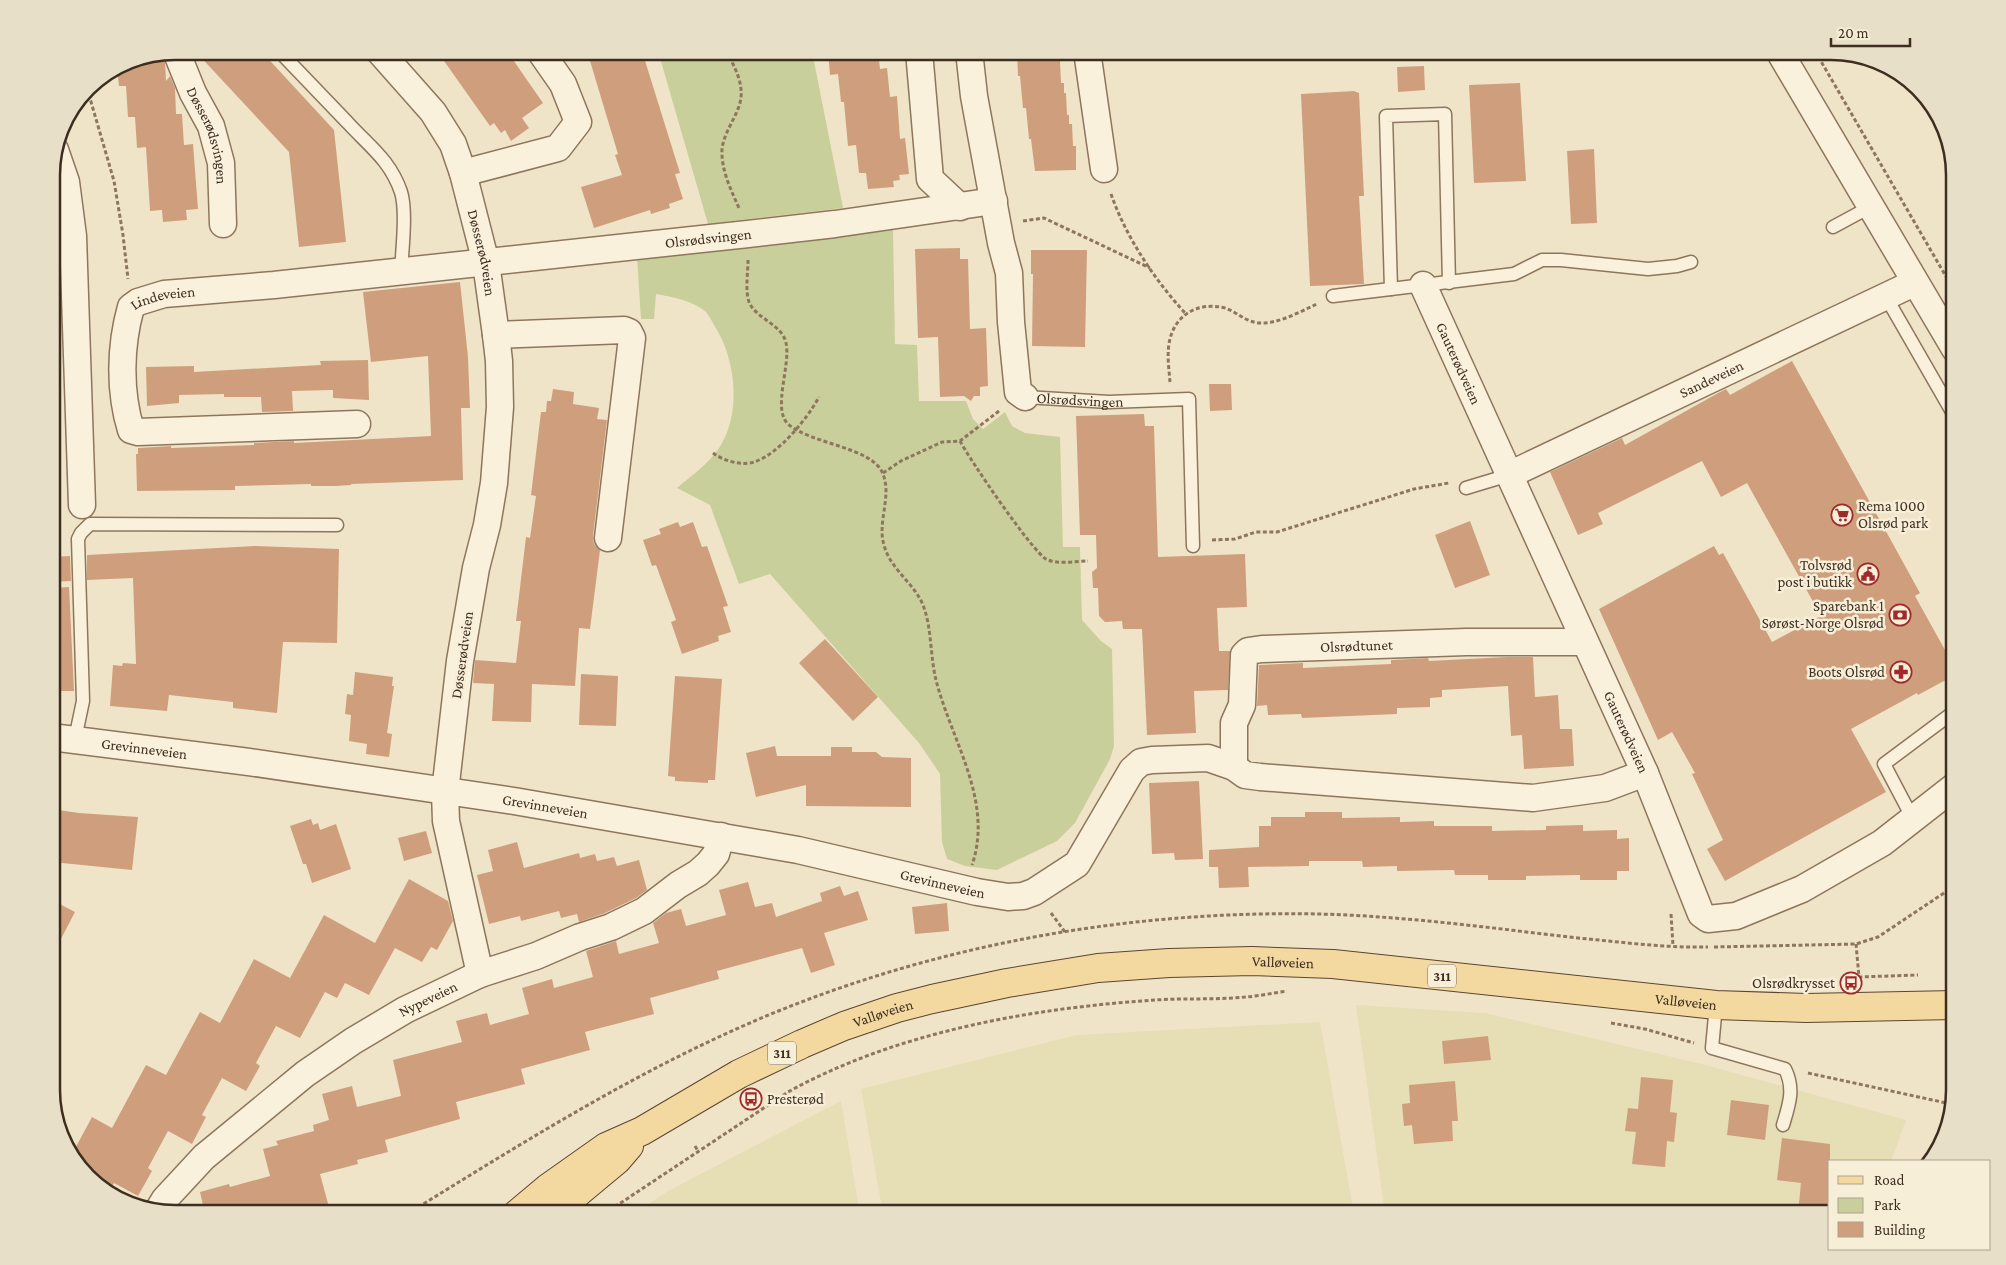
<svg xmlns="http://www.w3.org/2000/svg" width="2006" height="1265" viewBox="0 0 2006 1265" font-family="'Crimson Pro',serif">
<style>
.farmland{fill:#e6deb5}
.green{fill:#c9cf9b}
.building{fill:#cf9f7d}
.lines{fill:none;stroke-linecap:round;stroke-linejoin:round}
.service-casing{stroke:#8d765c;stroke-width:15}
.minor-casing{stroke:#8d765c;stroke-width:29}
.primary-casing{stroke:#5b4430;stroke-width:30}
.path{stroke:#8d765c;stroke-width:3;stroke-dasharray:4 2.5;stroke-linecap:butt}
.service{stroke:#faf1dc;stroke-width:12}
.minor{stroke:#faf1dc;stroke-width:26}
.primary{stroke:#f3d9a0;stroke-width:28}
.labels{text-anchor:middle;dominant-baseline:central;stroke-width:5;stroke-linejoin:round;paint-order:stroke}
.shield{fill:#f7eed8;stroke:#756857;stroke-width:1}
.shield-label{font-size:14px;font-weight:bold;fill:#3d2e20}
.street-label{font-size:15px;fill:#3d2e20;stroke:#f7eed8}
.poi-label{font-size:15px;fill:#3d2e20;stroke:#f7eed8;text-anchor:end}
.rim{fill:none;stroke:#3d2e20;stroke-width:2.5}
</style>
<rect width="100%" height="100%" fill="#f0e4c8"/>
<!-- farmland -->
<path class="farmland" d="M 1356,1005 L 1485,1013 L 1702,1064 L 1906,1120 L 1891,1161 L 1830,1161 L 1830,1214 L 1385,1214 Z
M 1320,1022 L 1354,1214 L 883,1214 L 861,1089 L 1077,1035 Z
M 841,1101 L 860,1214 L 634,1214 L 668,1191 Z"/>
<!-- green -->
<path class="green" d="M 658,51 L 812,51 L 843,208 L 708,224 Z
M 893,229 L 895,344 L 917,345 L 919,401 L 966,401 L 973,419 L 983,429 L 1005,412 L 1012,426 L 1025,433 L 1060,437 L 1063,547 L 1080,547 L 1082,620 L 1101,641 L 1112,649 L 1114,746 L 1110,759 L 1075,823 L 1057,841 L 997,870 L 965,866 L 947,859 L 942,842 L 940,774 L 919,743 L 770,574 L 739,584 L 710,505 L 677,488 C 696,472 716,459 726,435 C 740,402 734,355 714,325 C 712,321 709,316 706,312 C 694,301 672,297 656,294 L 654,319 L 641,319 L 637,256 Z"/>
<!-- building -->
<path class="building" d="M 195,51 L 261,51 L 334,130 L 346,242 L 299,247 L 289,152 Z
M 437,51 L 507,51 L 543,103 L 522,118 L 529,128 L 511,141 L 505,130 L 501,133 L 494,123 L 490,126 Z
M 587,51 L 642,51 L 680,173 L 675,174 L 683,199 L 669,204 L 670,208 L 651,214 L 650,210 L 594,228 L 581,187 L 622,175 L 615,155 L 618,154 Z
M 828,51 L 878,51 L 880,69 L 887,68 L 890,97 L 897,96 L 900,139 L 905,138 L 909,174 L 899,175 L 900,180 L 893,181 L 894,187 L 868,189 L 866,173 L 859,173 L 856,145 L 848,146 L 844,102 L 841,102 L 838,74 L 830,75 Z
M 1017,51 L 1058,52 L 1058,61 L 1060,61 L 1061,83 L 1064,83 L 1064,93 L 1066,93 L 1067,115 L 1069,115 L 1069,124 L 1072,124 L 1073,146 L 1076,146 L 1076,170 L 1035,171 L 1031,139 L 1029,139 L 1026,108 L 1023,108 L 1020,76 L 1018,76 Z
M 162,54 L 165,63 L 166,81 L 170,76 L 175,88 L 176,114 L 182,114 L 184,145 L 193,144 L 198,209 L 186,210 L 187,220 L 163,222 L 162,210 L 150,211 L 146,147 L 137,148 L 135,117 L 128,117 L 126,86 L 119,86 L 117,67 L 128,61 Z
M 1424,66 L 1425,90 L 1398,92 L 1397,67 Z
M 1520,83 L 1526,181 L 1474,183 L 1469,85 Z
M 1354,91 L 1359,93 L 1364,196 L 1359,196 L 1364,284 L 1310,286 L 1301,94 Z
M 1594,149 L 1597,223 L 1571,224 L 1567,151 Z
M 960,248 L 960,259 L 968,259 L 970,329 L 986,328 L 988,386 L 980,387 L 980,396 L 974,396 L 971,401 L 964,396 L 940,397 L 938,337 L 918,338 L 915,249 Z
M 1031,250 L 1087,250 L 1085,347 L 1032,346 L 1033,274 L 1031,274 Z
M 460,282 L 468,357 L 470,408 L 461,408 L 463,480 L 351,484 L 351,485 L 336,486 L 311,486 L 311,484 L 235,486 L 235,490 L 137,491 L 136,454 L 138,454 L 138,448 L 171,446 L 171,448 L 254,445 L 254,443 L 294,441 L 294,443 L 431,436 L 428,356 L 371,362 L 363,292 Z
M 368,360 L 369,400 L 333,398 L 333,390 L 292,391 L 293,411 L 262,412 L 261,397 L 224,397 L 224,394 L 179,395 L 179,403 L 147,406 L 146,367 L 194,366 L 194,372 L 321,365 L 320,361 Z
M 1792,361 L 1920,593 L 1915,596 L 1955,668 L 1955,675 L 1918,695 L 1917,693 L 1851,729 L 1886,792 L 1725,881 L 1707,849 L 1723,840 L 1692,774 L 1695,773 L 1672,732 L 1658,740 L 1599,609 L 1714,546 L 1719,555 L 1723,553 L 1772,642 L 1821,616 L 1747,483 L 1721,497 L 1702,461 L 1598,513 L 1603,524 L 1578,535 L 1550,472 L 1622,438 L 1625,445 L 1720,392 L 1726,389 L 1730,395 Z
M 1209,384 L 1231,384 L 1232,410 L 1210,411 Z
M 553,389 L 574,392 L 573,404 L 599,408 L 597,419 L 607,420 L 593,536 L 594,544 L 600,550 L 590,629 L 579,628 L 575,686 L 532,684 L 531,722 L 492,721 L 494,684 L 473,683 L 475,660 L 516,663 L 521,621 L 516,621 L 526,537 L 530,538 L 536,496 L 531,495 L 541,412 L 546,412 L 547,401 L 551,401 Z
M 1144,414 L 1145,426 L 1154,426 L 1158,557 L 1245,554 L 1247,607 L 1217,608 L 1219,651 L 1230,651 L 1228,690 L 1194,691 L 1196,733 L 1147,735 L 1142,629 L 1123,629 L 1122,621 L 1105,622 L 1099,616 L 1098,588 L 1093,588 L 1092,572 L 1097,568 L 1096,535 L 1080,535 L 1076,416 Z
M 1470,521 L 1490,575 L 1455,588 L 1435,535 Z
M 678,522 L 680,527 L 693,522 L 702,547 L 707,546 L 728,606 L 723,607 L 731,632 L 718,636 L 719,641 L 682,654 L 671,622 L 676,620 L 656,565 L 652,566 L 643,540 L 661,534 L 659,529 Z
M 255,546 L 339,549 L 337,643 L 283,642 L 277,713 L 233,708 L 233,702 L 169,695 L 167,711 L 110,706 L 113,665 L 122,666 L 123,663 L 136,664 L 133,578 L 87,580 L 87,555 Z
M 70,556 L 71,581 L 52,582 L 52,557 Z
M 69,587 L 74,691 L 52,691 L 52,588 Z
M 825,639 L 878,697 L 853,721 L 799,663 Z
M 1507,657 L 1533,657 L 1535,697 L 1558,695 L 1560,729 L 1572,729 L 1574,766 L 1524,769 L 1522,735 L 1511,736 L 1508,686 L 1442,690 L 1442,697 L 1430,698 L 1430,707 L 1397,708 L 1397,714 L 1302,718 L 1301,714 L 1268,715 L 1267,705 L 1257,706 L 1259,665 L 1303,663 L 1303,668 L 1391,664 L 1391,660 L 1428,658 L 1429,661 Z
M 355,672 L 393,677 L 392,686 L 394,686 L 387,733 L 392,734 L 389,757 L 366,754 L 367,744 L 349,741 L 351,715 L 345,714 L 347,694 L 353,695 Z
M 581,674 L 618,676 L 616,726 L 579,725 Z
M 675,676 L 722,679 L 715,780 L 708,780 L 708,783 L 675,781 L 675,777 L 668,776 Z
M 775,746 L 777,756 L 831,756 L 831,747 L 852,747 L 852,752 L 876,752 L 882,757 L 911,758 L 911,807 L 806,806 L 806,785 L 756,797 L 746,753 Z
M 1199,781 L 1203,859 L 1175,860 L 1174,853 L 1152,854 L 1149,783 Z
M 52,809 L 79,813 L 138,817 L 132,870 L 52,862 Z
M 1305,812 L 1342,812 L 1342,818 L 1400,817 L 1400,822 L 1434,821 L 1434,826 L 1492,826 L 1492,831 L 1546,830 L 1546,826 L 1583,825 L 1583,831 L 1617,830 L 1617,839 L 1629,838 L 1629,871 L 1617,871 L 1617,880 L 1580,880 L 1580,875 L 1526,876 L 1526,880 L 1488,880 L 1488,875 L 1455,875 L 1454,870 L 1397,871 L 1397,866 L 1363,867 L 1362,861 L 1309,861 L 1309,866 L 1248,867 L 1249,887 L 1219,888 L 1218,867 L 1209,867 L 1209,850 L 1259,847 L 1259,826 L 1271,826 L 1271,817 L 1305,817 Z
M 311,819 L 313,825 L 318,823 L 320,830 L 336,824 L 351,869 L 312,883 L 306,864 L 303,864 L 290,826 Z
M 426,831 L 432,853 L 404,861 L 398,838 Z
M 517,842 L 524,868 L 579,853 L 580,858 L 595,854 L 597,861 L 614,857 L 617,866 L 639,860 L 647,890 L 636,898 L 605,913 L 579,922 L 577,914 L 561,918 L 559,911 L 521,921 L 520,916 L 489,924 L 477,875 L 493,871 L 488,850 Z
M 409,879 L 448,901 L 453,921 L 437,950 L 431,947 L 422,962 L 395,948 L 369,995 L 345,983 L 337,998 L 325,992 L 300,1038 L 276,1026 L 256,1063 L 260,1066 L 246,1091 L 222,1078 L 202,1115 L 206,1117 L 192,1144 L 168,1131 L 148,1168 L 152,1171 L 138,1196 L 114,1183 L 108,1194 L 106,1193 L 71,1156 L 92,1117 L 112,1128 L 146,1065 L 166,1075 L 200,1012 L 220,1023 L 254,959 L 290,978 L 324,915 L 375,943 Z
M 748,882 L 755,907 L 772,903 L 776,917 L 822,901 L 820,893 L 840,886 L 844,896 L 858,891 L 868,920 L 824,933 L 835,965 L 811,973 L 802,948 L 717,971 L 719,979 L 650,998 L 654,1014 L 585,1032 L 590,1050 L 521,1069 L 525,1084 L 456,1102 L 460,1119 L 385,1140 L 388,1152 L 357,1160 L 358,1164 L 320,1174 L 329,1207 L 307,1214 L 205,1214 L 200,1192 L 229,1184 L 230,1187 L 270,1176 L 263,1149 L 278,1145 L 276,1141 L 314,1131 L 313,1125 L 329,1120 L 322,1094 L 352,1086 L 357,1107 L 401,1096 L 393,1060 L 462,1042 L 456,1021 L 487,1013 L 490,1025 L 529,1014 L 522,988 L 552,979 L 554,988 L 593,977 L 586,951 L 616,941 L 619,954 L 659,943 L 653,923 L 666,913 L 681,909 L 686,926 L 726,915 L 719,890 Z
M 52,900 L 75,912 L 52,956 Z
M 947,903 L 949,931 L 915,934 L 912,907 Z
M 1488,1036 L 1491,1060 L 1444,1064 L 1442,1041 Z
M 1641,1077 L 1673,1080 L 1670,1112 L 1677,1113 L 1674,1142 L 1667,1141 L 1665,1167 L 1632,1164 L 1636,1132 L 1625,1131 L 1628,1108 L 1638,1109 Z
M 1455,1081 L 1458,1121 L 1452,1121 L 1453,1141 L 1414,1144 L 1412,1125 L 1404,1126 L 1402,1104 L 1410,1103 L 1409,1085 Z
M 1731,1100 L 1769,1105 L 1765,1140 L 1727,1135 Z
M 1782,1138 L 1830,1144 L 1830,1214 L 1798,1214 L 1801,1183 L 1777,1180 Z"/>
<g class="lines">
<!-- service casing -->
<g class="service-casing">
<g id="service">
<path d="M 279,51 C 302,75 325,99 348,123 C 370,147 390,160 401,192 C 407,211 402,251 401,272"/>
<path d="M 1833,227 L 1870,207"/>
<path d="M 1391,289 L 1386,116 L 1445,114 L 1449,283"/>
<path d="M 1333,296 L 1514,274 L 1542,260 L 1561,260 L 1648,269 L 1677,266 L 1691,262"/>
<path d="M 1886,297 L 1955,417"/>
<path id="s1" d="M 1025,397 L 1109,402 L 1189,399 L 1193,546"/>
<path d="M 1466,488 L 1509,475"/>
<path d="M 75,739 L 83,701 L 78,539 L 81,533 L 90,524 L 337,525"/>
<path d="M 1913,819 L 1884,764 L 1955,711"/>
<path d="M 1716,1005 L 1712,1048 L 1785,1069 C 1795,1089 1789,1105 1783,1125"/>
</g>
</g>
<!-- minor casing -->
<g class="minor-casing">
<g id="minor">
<path id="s2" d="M 176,51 L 193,93 L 211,126 L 221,163 L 223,224"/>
<path id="s3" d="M 379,51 L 433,112 L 453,144 L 463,173 L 486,263 L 496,335 L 499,361 L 500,407 L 494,483 L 487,525 L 476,568 L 460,661 L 445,792 L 446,821 L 480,974"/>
<path d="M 919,51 L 930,179 L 960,207"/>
<path d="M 969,51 L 974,96 L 1001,243 L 1009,273 L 1011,322 L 1018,392 L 1025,397"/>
<path d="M 1087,51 L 1104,169"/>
<path d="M 1779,51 L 1955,349"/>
<path d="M 55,150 L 66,182 L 73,236 L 82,505"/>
<path d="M 463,173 L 558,148 L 578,122 L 563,84 L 540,51"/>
<path id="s4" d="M 1423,285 L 1645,773 L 1701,914 L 1708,919 L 1736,916 L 1802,889 L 1882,843 L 1955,786"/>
<path d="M 496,335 L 624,330 L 629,332 L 632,338 L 608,538"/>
<path id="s5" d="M 357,424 L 138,432 L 131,430 C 119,391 120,346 131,307 L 138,302 L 164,294 L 274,285 L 748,234 L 835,224 L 994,201"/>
<path id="s6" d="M 1509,475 L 1914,283"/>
<path id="s7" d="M 51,737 L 249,762 L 514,801 L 798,850 L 977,892 L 1008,897 L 1023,896 L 1034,892 L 1077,864 L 1132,770 L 1141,762 L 1152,760 L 1208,758 L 1234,767 L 1245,775 L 1260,777 L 1533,798 L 1605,788 L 1645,773"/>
<path id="s8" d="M 1234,767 L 1234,723 L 1242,705 L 1244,655 L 1248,651 L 1262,649 L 1466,642 L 1584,642"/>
<path id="s9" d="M 159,1209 L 165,1199 L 204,1157 L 305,1074 L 353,1041 L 405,1010 L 480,974 L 536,956 L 580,937 L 611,927 L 644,911 L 678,885 L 698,873 L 708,864 L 716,854 L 721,836"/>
</g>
</g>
<!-- primary casing -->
<g class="primary-casing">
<g id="primary">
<path id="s10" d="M 517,1214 L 548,1188 L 606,1147 L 642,1131 L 739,1074 L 802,1044 L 844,1026 L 897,1008 L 932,999 L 1007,983 L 1098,968 L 1169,963 L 1252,961 L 1333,964 L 1716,1005 L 1806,1008 L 1955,1005"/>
<path d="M 552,1214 L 617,1160 L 629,1146"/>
</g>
</g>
<!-- path -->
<path class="path" d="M 726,51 C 735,67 746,87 739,106 C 734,121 724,133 722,149 C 721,170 731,190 739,208
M 1815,51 L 1955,292
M 87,88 L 114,181 L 123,235 L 128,279
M 1111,194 C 1126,237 1154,279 1185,313
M 1023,221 L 1044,218 L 1150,268
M 748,260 C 748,273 745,290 749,302 C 756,319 782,324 786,343 C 791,365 772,409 788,424 C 810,444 873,447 883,474 C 892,497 877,522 884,545 C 890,569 914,583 923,605 C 932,628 930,656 936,680 C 951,740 994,801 972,865
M 1170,382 C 1169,370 1167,356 1169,344 C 1173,316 1197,301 1225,308 C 1237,312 1246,322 1259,323 C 1279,324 1299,312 1317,304
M 960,441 C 970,460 1032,551 1046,559 C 1057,565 1076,561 1088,561
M 713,453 C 724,461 741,466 754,462 C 779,454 807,419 819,397
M 883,473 L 901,461 L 942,442 L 960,441 L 999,411
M 1212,540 L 1235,539 L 1256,532 L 1277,532 L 1414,489 L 1449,483
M 1051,913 L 1065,932
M 1671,914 L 1673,946
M 1856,944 L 1859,977 L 1918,975
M 1714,947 L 1856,944 L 1878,937 L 1947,891 L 1955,888
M 1611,1023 L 1645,1029 L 1694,1043
M 1808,1073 L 1951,1104
M 695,1146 L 698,1151
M 407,1214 C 516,1147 625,1078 743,1026 C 922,947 1122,910 1318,914 C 1405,916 1491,928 1578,938 C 1621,942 1664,948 1708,947
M 604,1214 L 788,1092 C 896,1032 1032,1008 1155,1000 C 1185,998 1216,1000 1246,997 C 1259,996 1273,993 1287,991"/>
<!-- service -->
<use href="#service" class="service"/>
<!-- minor -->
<use href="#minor" class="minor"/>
<!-- primary -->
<use href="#primary" class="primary"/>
</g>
<!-- icons -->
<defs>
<g id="supermarket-ring" transform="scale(1.125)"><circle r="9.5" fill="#f7eed8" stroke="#9e2a2b" stroke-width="1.5"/><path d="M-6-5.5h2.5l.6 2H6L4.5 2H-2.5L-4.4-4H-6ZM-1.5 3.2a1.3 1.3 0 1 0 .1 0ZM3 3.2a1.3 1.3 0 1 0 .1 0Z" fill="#9e2a2b"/></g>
<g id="civic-ring" transform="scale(1.125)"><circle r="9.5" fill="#f7eed8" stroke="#9e2a2b" stroke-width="1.5"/><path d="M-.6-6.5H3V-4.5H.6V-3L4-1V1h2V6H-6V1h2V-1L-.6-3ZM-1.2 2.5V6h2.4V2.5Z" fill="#9e2a2b"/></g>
<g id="bank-ring" transform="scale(1.125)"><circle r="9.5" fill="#f7eed8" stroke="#9e2a2b" stroke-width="1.5"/><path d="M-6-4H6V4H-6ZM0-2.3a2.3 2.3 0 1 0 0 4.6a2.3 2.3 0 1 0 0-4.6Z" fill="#9e2a2b"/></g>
<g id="pharmacy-ring" transform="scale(1.125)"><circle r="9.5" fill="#f7eed8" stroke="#9e2a2b" stroke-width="1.5"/><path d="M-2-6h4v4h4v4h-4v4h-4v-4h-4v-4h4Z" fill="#9e2a2b"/></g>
<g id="bus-ring" transform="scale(1.125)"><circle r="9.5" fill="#f7eed8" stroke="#9e2a2b" stroke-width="1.5"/><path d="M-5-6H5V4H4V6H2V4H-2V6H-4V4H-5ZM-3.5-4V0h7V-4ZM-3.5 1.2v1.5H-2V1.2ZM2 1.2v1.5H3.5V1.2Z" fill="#9e2a2b"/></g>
</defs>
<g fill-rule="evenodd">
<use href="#supermarket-ring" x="1842" y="515"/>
<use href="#civic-ring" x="1868" y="574"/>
<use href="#bank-ring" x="1900" y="615"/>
<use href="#pharmacy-ring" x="1901" y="672"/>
<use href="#bus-ring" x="1851" y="983"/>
<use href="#bus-ring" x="751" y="1099"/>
</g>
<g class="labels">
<!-- shield labels -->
<g class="shield">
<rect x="1428" y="964.5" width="28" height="23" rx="4"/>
<rect x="768" y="1041.5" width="28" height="23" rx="4"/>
</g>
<g class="shield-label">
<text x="1442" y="976">311</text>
<text x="782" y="1053">311</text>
</g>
<!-- street labels -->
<g class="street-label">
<text stroke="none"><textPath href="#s2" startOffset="91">Døsserødsvingen</textPath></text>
<text stroke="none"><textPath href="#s5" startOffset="934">Olsrødsvingen</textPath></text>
<text stroke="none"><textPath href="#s3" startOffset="232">Døsserødveien</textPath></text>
<text stroke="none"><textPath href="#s5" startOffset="385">Lindeveien</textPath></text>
<text stroke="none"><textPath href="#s4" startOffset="86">Gauterødveien</textPath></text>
<text stroke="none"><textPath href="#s6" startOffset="224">Sandeveien</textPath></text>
<text stroke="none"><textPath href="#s1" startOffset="55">Olsrødsvingen</textPath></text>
<text stroke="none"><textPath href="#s8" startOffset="228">Olsrødtunet</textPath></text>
<text transform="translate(462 655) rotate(-82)">Døsserødveien</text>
<text stroke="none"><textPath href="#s4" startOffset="491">Gauterødveien</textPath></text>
<text stroke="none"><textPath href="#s7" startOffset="94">Grevinneveien</textPath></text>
<text stroke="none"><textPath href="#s7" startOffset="499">Grevinneveien</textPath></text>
<text stroke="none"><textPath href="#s7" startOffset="904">Grevinneveien</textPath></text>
<text stroke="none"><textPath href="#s10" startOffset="825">Valløveien</textPath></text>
<text stroke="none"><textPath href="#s9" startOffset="344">Nypeveien</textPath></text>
<text stroke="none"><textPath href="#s10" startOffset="1230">Valløveien</textPath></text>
<text stroke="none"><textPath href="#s10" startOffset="420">Valløveien</textPath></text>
</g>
<!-- poi labels -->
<g class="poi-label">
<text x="1858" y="506" text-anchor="start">Rema 1000<tspan x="1858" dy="17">Olsrød park</tspan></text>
<text x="1852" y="565">Tolvsrød<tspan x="1852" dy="17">post i butikk</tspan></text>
<text x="1884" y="606">Sparebank 1<tspan x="1884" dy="17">Sørøst-Norge Olsrød</tspan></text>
<text x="1885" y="672">Boots Olsrød</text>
<text x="1835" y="983">Olsrødkrysset</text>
<text x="767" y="1099" text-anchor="start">Presterød</text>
</g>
</g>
<!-- crop -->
<path d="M0 0H2006V1265H0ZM175 60H1831A115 115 0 0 1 1946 175V1090A115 115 0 0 1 1831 1205H175A115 115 0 0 1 60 1090V175A115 115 0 0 1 175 60Z" fill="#e8dfc9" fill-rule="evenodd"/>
<path class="rim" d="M175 60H1831A115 115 0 0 1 1946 175V1090A115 115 0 0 1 1831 1205H175A115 115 0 0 1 60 1090V175A115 115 0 0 1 175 60Z"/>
<!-- legend -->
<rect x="1828" y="1160" width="162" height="90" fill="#f7eed8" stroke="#ada18e"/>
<rect x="1838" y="1176" width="25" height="8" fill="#f3d9a0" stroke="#ada18e"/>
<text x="1874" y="1185" font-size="15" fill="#3d2e20">Road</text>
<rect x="1838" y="1198" width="25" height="15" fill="#c9cf9b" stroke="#ada18e"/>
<text x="1874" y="1210" font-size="15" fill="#3d2e20">Park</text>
<rect x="1838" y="1222" width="25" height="15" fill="#cf9f7d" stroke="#ada18e"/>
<text x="1874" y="1235" font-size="15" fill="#3d2e20">Building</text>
<!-- scale -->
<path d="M1831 38v8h79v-8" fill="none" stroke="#3d2e20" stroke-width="2.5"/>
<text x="1838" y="38" font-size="15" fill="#3d2e20" stroke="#f7eed8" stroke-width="4" paint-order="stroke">20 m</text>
</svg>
